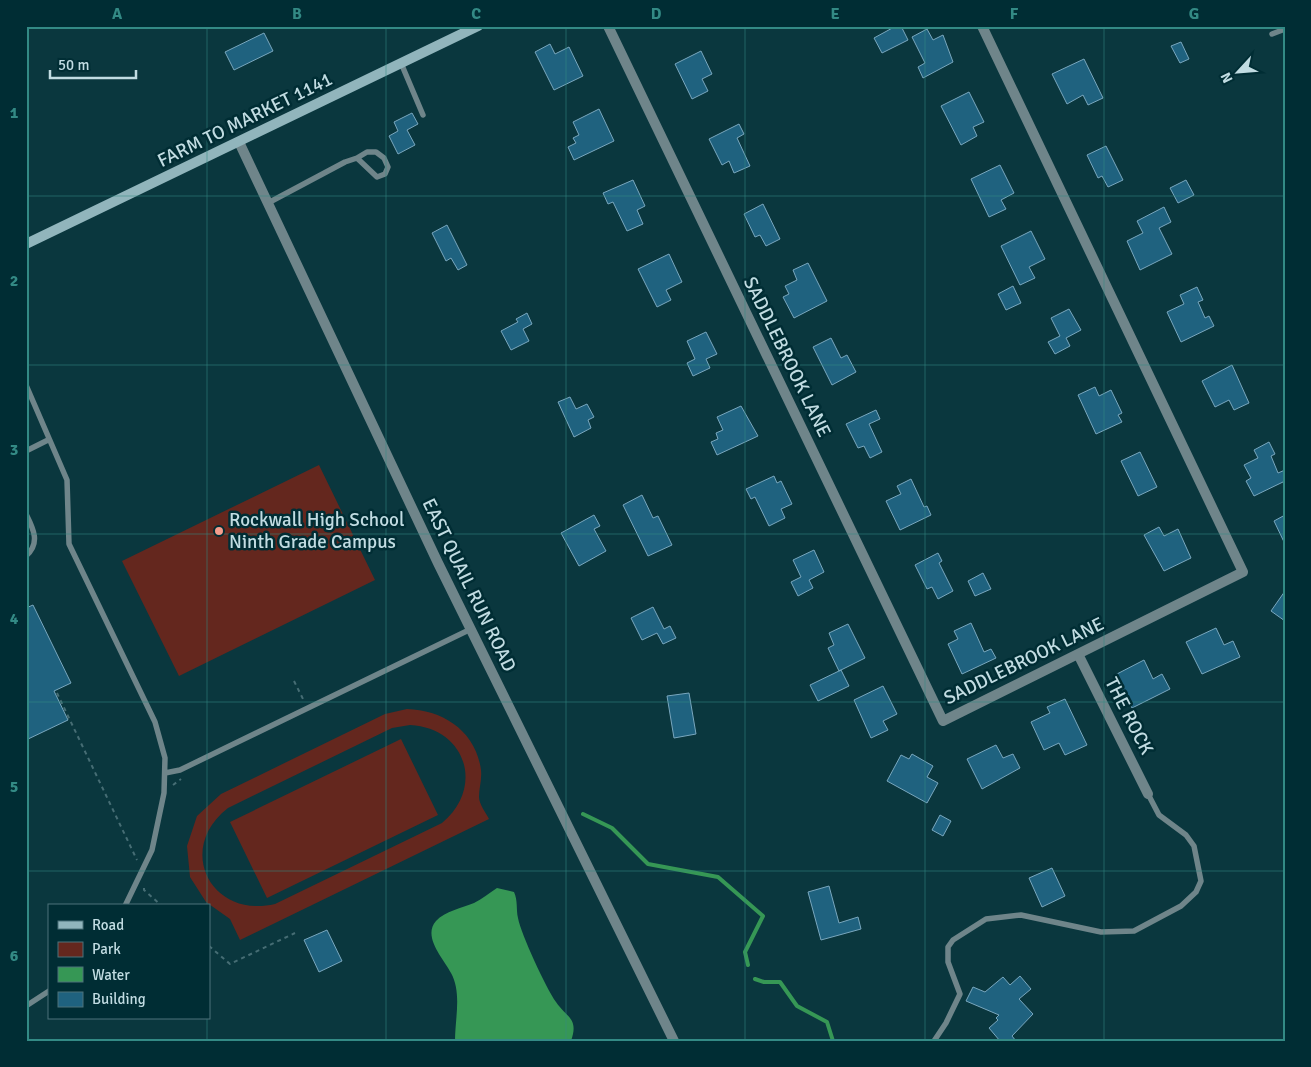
<svg xmlns="http://www.w3.org/2000/svg" width="1311" height="1067" viewBox="0 0 1311 1067" font-family="Signika,sans-serif">
<style>
.green{fill:#64271e;fill-rule:evenodd}
.water{fill:#369755}
.lines{fill:none;stroke-linecap:round;stroke-linejoin:round}
.stream{stroke:#369755;stroke-width:4}
.building{fill:#1f627f;stroke:#79a7be}
.path{stroke:#466d74;stroke-width:2;stroke-dasharray:4 4;stroke-linecap:butt}
.lane{stroke:#6f858a;stroke-width:5.5}
.street{stroke:#6f858a;stroke-width:10}
.secondary{stroke:#91b5bc;stroke-width:10}
.grid{fill:none;stroke:#338a85;stroke-width:1;stroke-opacity:0.55}
.poi-dot{fill:#f49d8d;stroke:#002d34;stroke-width:2}
.labels{text-anchor:middle;dominant-baseline:central;stroke-width:5;stroke-linejoin:round;paint-order:stroke}
.street-label{font-size:19px;fill:#c1dce2;stroke:#002d34}
.poi-label{font-size:19px;fill:#c1dce2;stroke:#002d34;text-anchor:start}
.neatline{fill:none;stroke:#338a85;stroke-width:2}
.grid-label{font-size:16px;text-anchor:middle;font-weight:bold;fill:#338a85}
</style>
<rect width="100%" height="100%" fill="#0a373e"/>
<!-- green -->
<path class="green" d="M 319,465 L 375,580 L 179,676 L 122,561 Z
M 407,709 C 443,710 476,731 481,770 C 482,780 479,788 479,797 C 479,804 486,813 489,819 L 240,940 L 230,919 L 206,902 L 190,877 L 187,846 L 197,816 L 221,794 L 385,714 ZM 410,725 C 466,728 485,787 442,823 L 275,904 C 211,919 175,849 228,808 L 392,728 Z
M 401,739 L 438,815 L 267,898 L 230,822 Z"/>
<!-- water -->
<path class="water" d="M 497,888 L 514,892 C 518,901 516,909 518,918 C 521,934 546,988 556,1002 C 567,1018 579,1018 571,1041 L 455,1041 C 455,1018 462,993 451,973 C 444,959 422,937 436,921 C 445,911 462,908 474,903 C 482,899 489,893 497,888 Z"/>
<g class="lines">
<!-- stream -->
<path class="stream" d="M 583,814 L 612,828 L 648,864 L 718,877 L 763,916 L 745,952 L 748,965
M 755,979 L 764,982 L 780,982 L 797,1006 L 827,1022 L 833,1041"/>
</g>
<!-- building -->
<path class="building" d="M 896,26 L 901,26 L 908,40 L 882,53 L 874,38 Z
M 927,29 L 933,40 L 943,35 L 953,62 L 923,78 L 918,67 L 925,63 L 912,37 Z
M 264,33 L 273,51 L 234,70 L 225,52 Z
M 1181,42 L 1189,59 L 1180,63 L 1171,46 Z
M 550,44 L 555,54 L 569,47 L 583,76 L 554,90 L 535,52 Z
M 701,51 L 712,74 L 702,79 L 708,91 L 692,99 L 675,64 Z
M 1084,59 L 1103,98 L 1088,105 L 1083,95 L 1067,104 L 1052,74 Z
M 969,92 L 984,122 L 973,127 L 977,136 L 961,145 L 941,106 Z
M 599,109 L 614,141 L 574,160 L 568,147 L 576,143 L 573,138 L 579,135 L 573,122 Z
M 412,113 L 418,124 L 407,130 L 415,145 L 398,154 L 389,136 L 398,131 L 394,122 Z
M 739,124 L 744,134 L 737,138 L 750,166 L 734,173 L 729,161 L 722,165 L 709,139 Z
M 1106,146 L 1123,180 L 1108,187 L 1102,176 L 1098,178 L 1087,155 Z
M 1000,165 L 1014,193 L 1001,200 L 1006,209 L 989,217 L 971,179 Z
M 633,180 L 645,206 L 637,210 L 643,224 L 627,231 L 613,202 L 608,204 L 603,193 Z
M 1186,180 L 1194,195 L 1178,203 L 1170,188 Z
M 763,204 L 780,239 L 766,246 L 760,235 L 755,237 L 744,214 Z
M 1164,207 L 1171,222 L 1159,228 L 1172,254 L 1140,270 L 1127,241 L 1143,233 L 1137,221 Z
M 447,225 L 467,265 L 458,270 L 451,258 L 446,261 L 432,233 Z
M 1031,231 L 1045,259 L 1029,267 L 1035,278 L 1020,285 L 1001,246 Z
M 669,254 L 682,282 L 666,290 L 671,300 L 657,307 L 638,269 Z
M 808,263 L 827,301 L 794,318 L 783,297 L 789,294 L 785,286 L 797,280 L 793,270 Z
M 1013,286 L 1021,303 L 1006,310 L 998,294 Z
M 1197,287 L 1203,300 L 1198,302 L 1205,318 L 1209,316 L 1214,326 L 1181,342 L 1167,312 L 1184,304 L 1180,295 Z
M 1069,309 L 1081,330 L 1066,338 L 1070,346 L 1055,354 L 1048,342 L 1060,336 L 1051,318 Z
M 527,313 L 532,324 L 523,329 L 529,341 L 511,350 L 501,331 L 518,322 L 516,319 Z
M 706,332 L 717,354 L 706,359 L 710,368 L 693,376 L 687,363 L 695,359 L 687,341 Z
M 831,338 L 841,358 L 847,355 L 856,372 L 832,385 L 813,347 Z
M 1232,365 L 1249,403 L 1234,410 L 1229,400 L 1215,407 L 1202,381 Z
M 1095,387 L 1099,396 L 1111,390 L 1122,413 L 1118,415 L 1122,422 L 1096,434 L 1078,395 Z
M 570,397 L 576,409 L 587,404 L 594,417 L 588,420 L 591,428 L 574,437 L 558,402 Z
M 741,406 L 758,436 L 717,455 L 711,442 L 718,439 L 716,433 L 723,430 L 717,417 Z
M 876,410 L 880,419 L 869,424 L 882,452 L 870,458 L 864,446 L 858,448 L 846,424 Z
M 1269,442 L 1275,454 L 1271,456 L 1278,473 L 1285,470 L 1285,481 L 1254,496 L 1246,481 L 1251,478 L 1244,465 L 1258,458 L 1254,450 Z
M 1140,452 L 1157,487 L 1138,496 L 1121,461 Z
M 774,476 L 777,483 L 781,481 L 792,504 L 781,509 L 785,518 L 769,526 L 755,497 L 751,499 L 746,489 Z
M 911,479 L 924,507 L 927,506 L 931,515 L 900,530 L 886,501 L 901,494 L 897,486 Z
M 642,495 L 653,518 L 658,516 L 672,545 L 648,556 L 623,505 Z
M 594,515 L 600,526 L 594,529 L 606,551 L 579,566 L 561,533 Z
M 1285,515 L 1285,544 L 1274,521 Z
M 1159,527 L 1164,536 L 1178,529 L 1191,558 L 1164,571 L 1144,535 Z
M 814,550 L 824,572 L 809,580 L 813,588 L 798,596 L 791,582 L 801,577 L 793,560 Z
M 938,553 L 942,561 L 939,563 L 953,591 L 938,599 L 932,587 L 927,589 L 915,565 Z
M 983,573 L 991,589 L 975,596 L 968,581 Z
M 1285,591 L 1285,621 L 1271,611 Z
M 33,605 L 71,683 L 54,691 L 68,720 L 26,740 L 26,608 Z
M 653,607 L 664,629 L 670,626 L 676,638 L 663,644 L 657,633 L 642,640 L 631,618 Z
M 971,623 L 984,652 L 991,649 L 996,658 L 962,674 L 948,644 L 958,639 L 954,631 Z
M 848,624 L 865,658 L 839,671 L 828,648 L 834,645 L 829,633 Z
M 1216,628 L 1224,645 L 1233,641 L 1240,657 L 1202,674 L 1186,642 Z
M 1144,660 L 1153,679 L 1162,674 L 1170,689 L 1132,708 L 1115,675 Z
M 841,670 L 849,686 L 818,701 L 810,685 Z
M 883,686 L 897,714 L 883,721 L 888,730 L 871,738 L 854,700 Z
M 689,693 L 696,734 L 674,738 L 667,696 Z
M 1065,699 L 1087,745 L 1065,755 L 1059,743 L 1044,750 L 1031,722 L 1050,713 L 1047,707 Z
M 996,745 L 1003,758 L 1013,754 L 1020,768 L 982,789 L 967,759 Z
M 912,754 L 933,766 L 927,777 L 938,783 L 927,803 L 887,781 L 901,755 L 909,759 Z
M 940,815 L 951,821 L 943,836 L 932,830 Z
M 1052,868 L 1065,896 L 1042,907 L 1029,878 Z
M 829,886 L 839,923 L 858,917 L 861,929 L 821,940 L 808,892 Z
M 327,930 L 342,961 L 319,972 L 304,940 Z
M 1020,976 L 1031,989 L 1019,999 L 1033,1014 L 1012,1036 L 1016,1041 L 1000,1041 L 989,1028 L 998,1020 L 996,1018 L 999,1015 L 966,1001 L 973,987 L 985,992 L 1003,977 L 1010,985 Z"/>
<g class="lines">
<!-- path -->
<path class="path" d="M 294,681 L 304,701
M 57,693 L 137,860
M 173,785 L 181,779
M 144,888 L 144,890 L 162,906
M 209,946 L 230,964 L 295,933"/>
<!-- lane -->
<path class="lane" d="M 1272,34 L 1285,29
M 401,63 L 423,115
M 268,203 L 345,162 L 357,158 L 377,177 L 385,174 L 388,167 L 384,158 L 376,152 L 367,152 L 357,158
M 26,385 L 67,480 L 69,544 L 155,722 L 165,758 L 164,793 L 152,850 L 125,906
M 26,451 L 48,440
M 26,514 C 33,528 41,543 26,556
M 165,773 L 180,770 L 471,629
M 26,1006 L 49,991
M 934,1041 L 946,1023 L 960,994 L 948,962 L 948,947 L 953,940 L 986,919 L 1021,915 L 1101,932 L 1134,931 L 1181,906 L 1196,892 L 1201,881 L 1194,846 L 1186,835 L 1159,815 L 1148,794"/>
<!-- street -->
<path class="street" d="M 608,26 L 943,721 L 1243,572 L 982,26
M 239,142 L 438,563 L 674,1041
M 1078,654 L 1148,794"/>
<!-- secondary -->
<path class="secondary" d="M 26,244 L 478,26"/>
</g>
<!-- grid -->
<path class="grid" d="M 207,26 L 207,906M 386,26 L 386,1041M 566,26 L 566,1041M 745,26 L 745,1041M 925,26 L 925,1041M 1104,26 L 1104,1041M 26,196 L 1285,196M 26,365 L 1285,365M 26,534 L 1285,534M 26,702 L 1285,702M 26,871 L 1285,871M 207,1018 L 207,1041"/>
<!-- markers -->
<circle class="poi-dot" cx="219" cy="531" r="5"/>
<g class="labels">
<!-- street labels -->
<g class="street-label">
<text transform="translate(245 120) rotate(-26)">FARM TO MARKET 1141</text>
<text transform="translate(787 357) rotate(64)">SADDLEBROOK LANE</text>
<text transform="translate(469 585) rotate(64)">EAST QUAIL RUN ROAD</text>
<text transform="translate(1024 661) rotate(-26)">SADDLEBROOK LANE</text>
<text transform="translate(1129 716) rotate(63)">THE ROCK</text>
</g>
<!-- poi labels -->
<g class="poi-label">
<text x="229" y="520">Rockwall High School<tspan x="229" dy="22">Ninth Grade Campus</tspan></text>
</g>
</g>
<!-- border -->
<rect width="1311" height="1067" fill="none" stroke="#002d34" stroke-width="55"/>
<!-- legend -->
<rect x="48" y="904" width="162" height="115" fill="#002d34" stroke="#4d737a"/>
<rect x="58" y="921" width="25" height="8" fill="#91b5bc" stroke="#4d737a"/>
<text x="92" y="930" font-size="15" fill="#c1dce2">Road</text>
<rect x="58" y="942" width="25" height="15" fill="#64271e" stroke="#4d737a"/>
<text x="92" y="954" font-size="15" fill="#c1dce2">Park</text>
<rect x="58" y="967" width="25" height="15" fill="#369755" stroke="#4d737a"/>
<text x="92" y="980" font-size="15" fill="#c1dce2">Water</text>
<rect x="58" y="992" width="25" height="15" fill="#1f627f" stroke="#4d737a"/>
<text x="92" y="1004" font-size="15" fill="#c1dce2">Building</text>
<!-- north arrow -->
<g transform="translate(1238 72) rotate(244)" stroke="#002d34" stroke-width="4" paint-order="stroke">
<path d="M0-4L9 19L0 12L-9 19Z" fill="#c1dce2"/>
<text y="-8" font-size="14" font-weight="bold" text-anchor="middle" fill="#c1dce2">N</text>
</g>
<!-- scale -->
<path d="M50 70v8h86v-8" fill="none" stroke="#c1dce2" stroke-width="2.5"/>
<text x="58" y="70" font-size="15" fill="#c1dce2" stroke="#002d34" stroke-width="4" paint-order="stroke">50 m</text>
<rect x="28" y="28" width="1256" height="1012" class="neatline"/>
<g class="grid-label">
<text x="117" y="19">A</text>
<text x="297" y="19">B</text>
<text x="476" y="19">C</text>
<text x="656" y="19">D</text>
<text x="835" y="19">E</text>
<text x="1014" y="19">F</text>
<text x="1194" y="19">G</text>
<text x="14" y="118">1</text>
<text x="14" y="286">2</text>
<text x="14" y="455">3</text>
<text x="14" y="624">4</text>
<text x="14" y="792">5</text>
<text x="14" y="961">6</text>
</g>
</svg>
